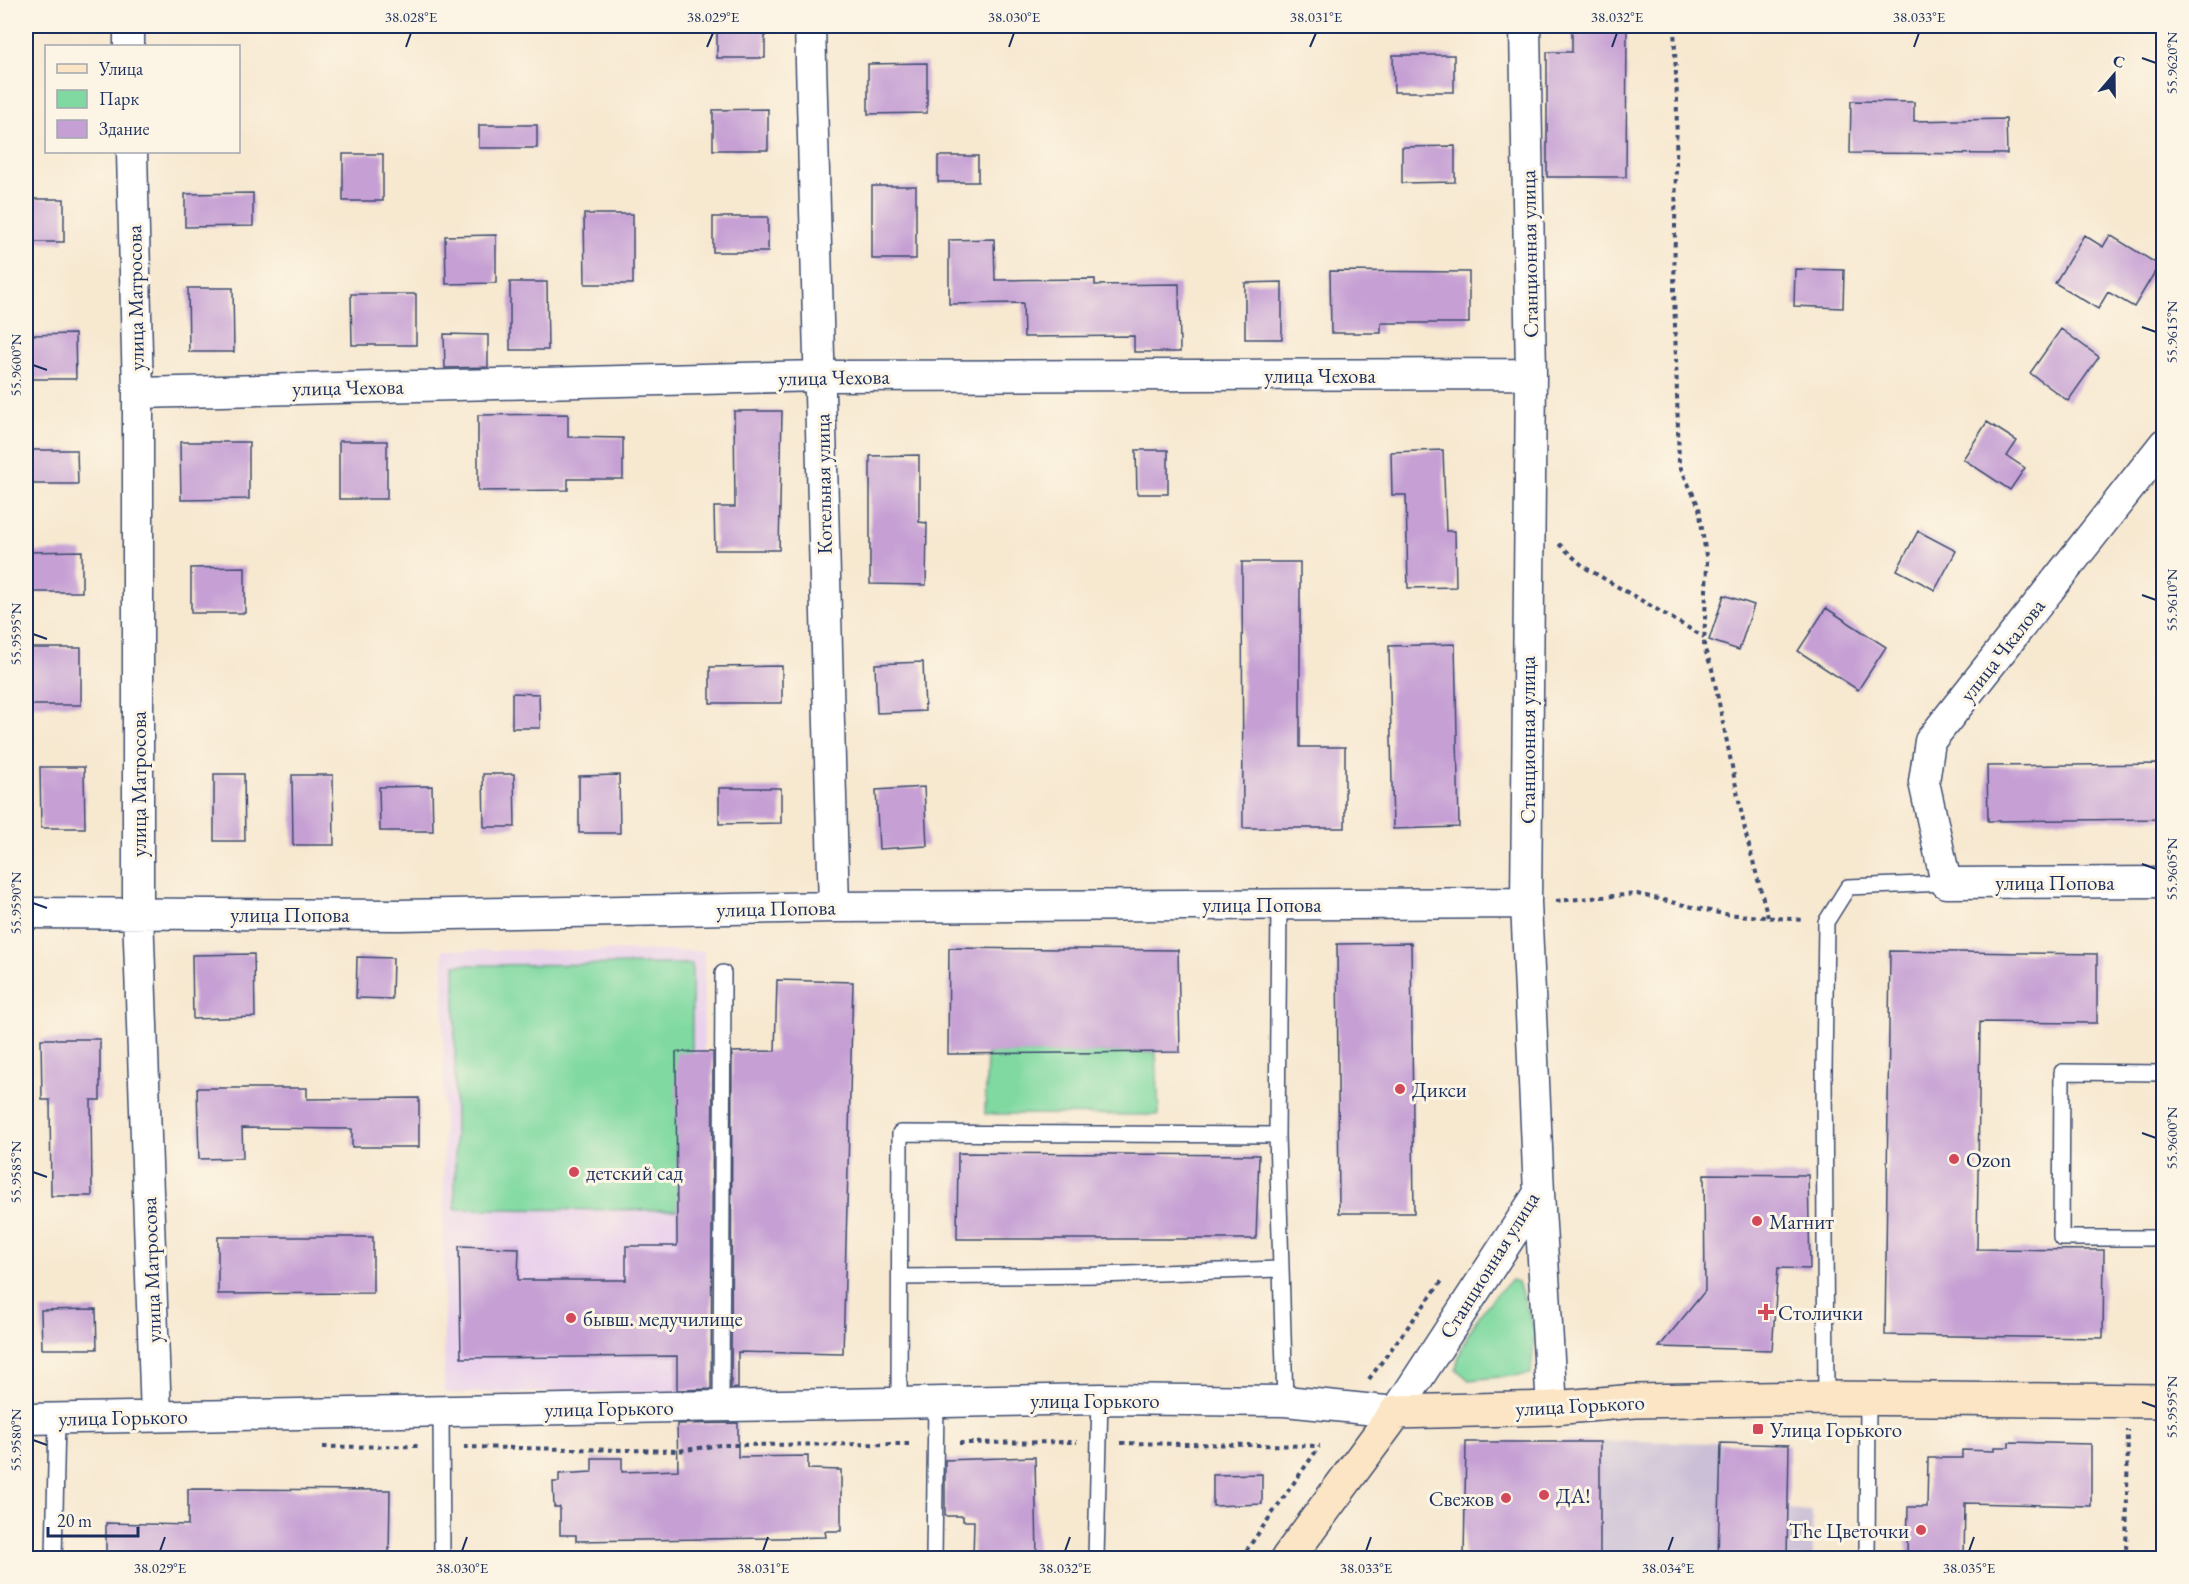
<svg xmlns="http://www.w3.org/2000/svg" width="2189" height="1584" viewBox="0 0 2189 1584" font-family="'EB Garamond',serif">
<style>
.built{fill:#ead1ec}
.industrial{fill:#cabfd6}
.green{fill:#7fd9a0;stroke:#4d847f;stroke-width:1.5}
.building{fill:#c6a0d4}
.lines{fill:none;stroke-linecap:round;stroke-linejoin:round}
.lane-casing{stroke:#3c4b6f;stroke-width:18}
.street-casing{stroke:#3c4b6f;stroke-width:33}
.secondary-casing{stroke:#3c4b6f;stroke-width:36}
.path{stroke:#3c4b6f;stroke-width:4;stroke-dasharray:4.5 4.5;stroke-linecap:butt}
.lane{stroke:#fff;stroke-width:15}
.street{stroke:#fff;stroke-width:30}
.secondary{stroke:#fce5c4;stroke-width:33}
.ticks{fill:none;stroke:#1b2f5e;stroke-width:2}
.poi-dot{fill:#d1495b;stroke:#fcf5e5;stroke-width:2}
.labels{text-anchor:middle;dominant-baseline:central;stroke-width:6;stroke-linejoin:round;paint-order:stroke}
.street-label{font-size:21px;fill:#1b2f5e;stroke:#fcf5e5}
.poi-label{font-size:21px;fill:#1b2f5e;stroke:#fcf5e5;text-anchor:start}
.neatline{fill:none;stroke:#1b2f5e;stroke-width:2}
.ticks-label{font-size:15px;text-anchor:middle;fill:#1b2f5e}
</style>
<rect width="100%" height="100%" fill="#fcf5e5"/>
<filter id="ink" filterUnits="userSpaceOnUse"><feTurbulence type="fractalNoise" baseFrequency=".0167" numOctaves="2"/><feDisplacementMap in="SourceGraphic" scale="12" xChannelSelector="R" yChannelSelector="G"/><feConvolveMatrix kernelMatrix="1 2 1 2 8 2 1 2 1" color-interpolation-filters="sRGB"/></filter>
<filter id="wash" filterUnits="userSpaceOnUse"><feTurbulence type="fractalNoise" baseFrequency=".008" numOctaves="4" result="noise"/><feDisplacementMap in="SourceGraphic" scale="24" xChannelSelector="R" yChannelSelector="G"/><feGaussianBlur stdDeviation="1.35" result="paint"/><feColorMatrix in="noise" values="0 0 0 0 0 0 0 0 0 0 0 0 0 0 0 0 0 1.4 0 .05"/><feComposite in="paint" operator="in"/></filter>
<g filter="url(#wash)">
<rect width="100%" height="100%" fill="#f7e8d0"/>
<!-- built -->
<path class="built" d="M 443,950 L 704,951 L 703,1392 L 444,1393 Z"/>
<!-- industrial -->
<path class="industrial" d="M 1634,1441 L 1789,1445 L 1788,1509 L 1812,1511 L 1813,1558 L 1464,1558 L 1465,1537 L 1600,1442 Z"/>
<!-- green -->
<path class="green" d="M 692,964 L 692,1210 L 455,1209 L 455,965 Z
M 1156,1052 L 1159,1115 L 985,1114 L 987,1053 Z
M 1512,1280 L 1518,1282 L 1535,1331 L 1531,1374 L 1469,1380 L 1456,1369 C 1461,1337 1487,1300 1512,1280 Z"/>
<g id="blocks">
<!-- building -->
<path class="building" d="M 1572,26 L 1627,26 L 1626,177 L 1547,177 L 1547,52 L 1572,52 Z
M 717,28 L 765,28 L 765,58 L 717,58 Z
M 1393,55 L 1454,55 L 1454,92 L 1394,92 Z
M 927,63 L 927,113 L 868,114 L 868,64 Z
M 1851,101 L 1914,102 L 1914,121 L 2006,119 L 2007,154 L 1850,153 Z
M 768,109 L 768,150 L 713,150 L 713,110 Z
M 479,125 L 537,125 L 537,148 L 479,148 Z
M 1455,146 L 1455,182 L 1402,183 L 1402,147 Z
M 343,154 L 383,154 L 383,201 L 343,201 Z
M 938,156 L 978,156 L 978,182 L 938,182 Z
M 872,186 L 916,186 L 916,259 L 872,259 Z
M 253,193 L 253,226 L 185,227 L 185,194 Z
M 26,199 L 64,199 L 64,242 L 26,242 Z
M 584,214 L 633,214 L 633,284 L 585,284 Z
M 713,217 L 768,217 L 768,252 L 713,252 Z
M 496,235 L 496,283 L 446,284 L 445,236 Z
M 2084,235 L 2103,247 L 2110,235 L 2159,265 L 2134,307 L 2108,292 L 2098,309 L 2055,283 Z
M 994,239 L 995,280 L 1095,279 L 1095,285 L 1179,284 L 1180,352 L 1134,352 L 1134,336 L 1024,337 L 1023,303 L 949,304 L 949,240 Z
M 1795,269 L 1844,270 L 1843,308 L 1794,306 Z
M 1330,271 L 1469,272 L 1469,323 L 1381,323 L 1381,333 L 1331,333 Z
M 510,282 L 547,282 L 548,350 L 510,350 Z
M 1282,282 L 1282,339 L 1245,339 L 1245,283 Z
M 188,288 L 233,288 L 234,352 L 189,352 Z
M 351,294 L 416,294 L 416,345 L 352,345 Z
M 2061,329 L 2099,357 L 2068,401 L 2030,373 Z
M 75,334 L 76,379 L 30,379 L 30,335 Z
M 444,334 L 488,335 L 488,367 L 445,368 Z
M 734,411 L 782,411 L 779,550 L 715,550 L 714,507 L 735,507 Z
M 568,414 L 568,437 L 623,438 L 623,479 L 568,479 L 568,490 L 478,491 L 478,415 Z
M 1987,422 L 2017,441 L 2007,456 L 2025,468 L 2010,490 L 1963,459 Z
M 339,441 L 387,441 L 387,499 L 339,499 Z
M 180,442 L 249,442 L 249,499 L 181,500 Z
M 26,450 L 77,450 L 78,484 L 26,484 Z
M 1136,450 L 1168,450 L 1168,494 L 1137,494 Z
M 1443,450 L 1446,531 L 1455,531 L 1456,587 L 1408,588 L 1406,495 L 1392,495 L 1391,452 Z
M 919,455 L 919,522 L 927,523 L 926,585 L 870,584 L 870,456 Z
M 1918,531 L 1956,551 L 1935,590 L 1897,570 Z
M 82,551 L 82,592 L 26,592 L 26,552 Z
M 1242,562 L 1300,562 L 1300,747 L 1345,747 L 1345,828 L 1243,828 Z
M 245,567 L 245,613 L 191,613 L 191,568 Z
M 1724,595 L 1754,605 L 1739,650 L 1709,640 Z
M 1826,608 L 1886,647 L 1858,690 L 1798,651 Z
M 1455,644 L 1459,827 L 1393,829 L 1389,646 Z
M 29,648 L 81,648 L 81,705 L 29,705 Z
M 923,662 L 925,711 L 877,713 L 875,664 Z
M 782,666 L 782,703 L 710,703 L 710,667 Z
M 512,693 L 539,694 L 540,728 L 512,728 Z
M 2163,764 L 2163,819 L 1988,821 L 1987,766 Z
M 40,767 L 84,767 L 85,828 L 41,828 Z
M 214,774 L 244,774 L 245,841 L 214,841 Z
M 483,774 L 514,774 L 515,827 L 484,827 Z
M 292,775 L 333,775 L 334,845 L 293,845 Z
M 619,775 L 620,833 L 579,833 L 579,776 Z
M 432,786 L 433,831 L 380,831 L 379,787 Z
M 924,787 L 927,846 L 879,849 L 876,790 Z
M 719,788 L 781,788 L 781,823 L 719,824 Z
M 1411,943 L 1414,1213 L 1339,1213 L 1337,944 Z
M 949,948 L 1178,950 L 1180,1052 L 948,1054 Z
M 1890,951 L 2097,954 L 2097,1023 L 1980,1022 L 1977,1249 L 2104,1250 L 2103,1338 L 1885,1335 Z
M 254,954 L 255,1017 L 193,1019 L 192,955 Z
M 357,957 L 393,958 L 392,999 L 356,998 Z
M 777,980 L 853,982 L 843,1354 L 738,1352 L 738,1388 L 731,1389 L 732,1052 L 775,1051 Z
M 41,1039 L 100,1039 L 100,1100 L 91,1100 L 92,1196 L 51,1196 L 50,1100 L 42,1100 Z
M 676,1052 L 713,1052 L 711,1389 L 677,1390 L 677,1356 L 461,1358 L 459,1246 L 519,1248 L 518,1280 L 626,1280 L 626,1246 L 677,1246 Z
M 197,1088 L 307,1088 L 307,1099 L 419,1098 L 419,1147 L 352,1147 L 352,1129 L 242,1128 L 243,1158 L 199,1159 Z
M 958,1153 L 1259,1155 L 1256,1239 L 957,1239 Z
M 1704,1174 L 1808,1175 L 1810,1269 L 1778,1268 L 1772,1350 L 1659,1347 L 1705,1291 Z
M 218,1237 L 373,1237 L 373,1293 L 218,1294 Z
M 96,1309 L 97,1349 L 42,1349 L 41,1310 Z
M 738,1423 L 738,1457 L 808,1456 L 808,1469 L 841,1470 L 841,1531 L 825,1531 L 826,1537 L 778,1538 L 576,1541 L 576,1535 L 560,1535 L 560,1507 L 554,1507 L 553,1482 L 559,1482 L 559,1474 L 592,1472 L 592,1458 L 622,1458 L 622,1472 L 678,1470 L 677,1424 Z
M 1466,1442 L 1600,1442 L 1600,1558 L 1464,1558 Z
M 2009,1442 L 2091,1444 L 2091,1506 L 1965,1503 L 1964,1558 L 1907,1558 L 1908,1507 L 1927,1507 L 1928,1458 L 1962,1458 L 1962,1450 L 1994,1451 L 1994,1447 L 2009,1447 Z
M 1721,1443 L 1789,1445 L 1787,1558 L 1718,1558 Z
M 1035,1457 L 1037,1558 L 973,1558 L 974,1521 L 963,1521 L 963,1516 L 945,1516 L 945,1460 Z
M 1262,1474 L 1262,1504 L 1213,1506 L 1213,1475 Z
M 188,1489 L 390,1490 L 389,1558 L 106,1558 L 106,1523 L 188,1525 Z"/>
</g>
</g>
<g filter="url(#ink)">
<use href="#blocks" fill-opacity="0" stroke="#3c4b6f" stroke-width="1.5"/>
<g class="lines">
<!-- lane casing -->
<g class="lane-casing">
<path id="lane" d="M 2164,1073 L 2062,1072 L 2061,1238 L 2164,1238
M 1277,1135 L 1279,904
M 900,1277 L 1098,1275 L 1279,1269
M 1826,1398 L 1824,1072 L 1826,922 L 1848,887 L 1946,883
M 899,1403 L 900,1133 L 1277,1135 L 1285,1401
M 721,1406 L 723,973
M 441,1412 L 442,1558
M 54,1558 L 57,1419
M 934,1558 L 936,1402
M 1096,1558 L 1100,1399
M 1867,1558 L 1868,1399"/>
</g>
<!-- street casing -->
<g class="street-casing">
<path id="street" d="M 129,26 L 129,46
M 810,26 L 834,907
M 132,152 L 138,393 L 138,913 L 156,1416
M 138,393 L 820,376 L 1531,374
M 2164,444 L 1930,741 L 1924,782 L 1946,883 L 2164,882
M 26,913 L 400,915 L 834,907 L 1526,903
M 1539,1193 L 1552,1408
M 26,1419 L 1100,1399 L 1285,1401 L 1396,1412 L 1539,1193 L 1526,903 L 1531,374 L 1525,26"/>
</g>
<!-- secondary casing -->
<g class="secondary-casing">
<path id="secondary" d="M 1288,1558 L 1396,1412 L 1552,1408 L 1635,1401 L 1826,1398 L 2164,1401"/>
</g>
<!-- path -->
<path class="path" d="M 1674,26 L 1677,100 L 1674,291 L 1679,464 L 1699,507 L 1707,563 L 1704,647 L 1712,669 L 1746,835 L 1768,917
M 1559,544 L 1584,567 L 1704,637
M 1556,901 L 1637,894 L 1723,914 L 1804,920
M 1369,1379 L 1442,1281
M 959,1443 L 1077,1442
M 1121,1443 L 1320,1446
M 323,1447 L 421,1446
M 464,1447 L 678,1451 L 720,1445 L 912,1444
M 1241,1558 L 1319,1447
M 2126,1558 L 2128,1430"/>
<!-- lane -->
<use href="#lane" class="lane"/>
<!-- street -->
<use href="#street" class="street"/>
<!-- secondary -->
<use href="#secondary" class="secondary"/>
</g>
</g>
<!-- ticks -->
<path class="ticks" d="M 406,47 L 411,33M 707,47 L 713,33M 1009,47 L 1014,33M 1310,47 L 1316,33M 1612,47 L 1617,33M 1914,47 L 1919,33M 2142,58 L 2156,63M 2142,327 L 2156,332M 33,365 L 47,370M 2142,595 L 2156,600M 33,634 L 47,639M 2142,864 L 2156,869M 33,903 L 47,908M 2142,1133 L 2156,1138M 33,1172 L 47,1177M 2142,1402 L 2156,1407M 33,1440 L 47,1445M 160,1551 L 165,1537M 462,1551 L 467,1537M 763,1551 L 768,1537M 1065,1551 L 1070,1537M 1366,1551 L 1371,1537M 1668,1551 L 1673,1537M 1969,1551 L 1974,1537"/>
<!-- markers -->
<g class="poi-dot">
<circle cx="1400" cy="1089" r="6"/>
<circle cx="1954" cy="1159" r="6"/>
<circle cx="574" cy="1172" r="6"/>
<circle cx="1757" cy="1221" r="6"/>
<path d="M1763 1303h6v6h6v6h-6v6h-6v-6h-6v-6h6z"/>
<circle cx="571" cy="1318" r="6"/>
<rect x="1752" y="1423" width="12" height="12" rx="3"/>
<circle cx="1544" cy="1495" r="6"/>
<circle cx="1506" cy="1498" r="6"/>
<circle cx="1921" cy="1530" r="6"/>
</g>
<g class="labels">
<!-- street labels -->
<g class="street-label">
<text transform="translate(1529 254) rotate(-91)">Станционная улица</text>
<text transform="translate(135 298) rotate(-91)">улица Матросова</text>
<text x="1320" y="375">улица Чехова</text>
<text transform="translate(834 377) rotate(-1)">улица Чехова</text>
<text transform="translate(348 387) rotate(-1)">улица Чехова</text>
<text transform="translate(823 484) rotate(-91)">Котельная улица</text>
<text transform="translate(2002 650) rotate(-52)">улица Чкалова</text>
<text transform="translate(1527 740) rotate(-90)">Станционная улица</text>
<text transform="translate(138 784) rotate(-90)">улица Матросова</text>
<text x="2055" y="882">улица Попова</text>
<text x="1262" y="904">улица Попова</text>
<text transform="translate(776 908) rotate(-1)">улица Попова</text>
<text x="290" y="914">улица Попова</text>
<text transform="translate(1489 1265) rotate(-58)">Станционная улица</text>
<text transform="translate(151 1270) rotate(-92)">улица Матросова</text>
<text x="1095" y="1400">улица Горького</text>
<text transform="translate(1580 1405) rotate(-3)">улица Горького</text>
<text transform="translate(609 1408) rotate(-1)">улица Горького</text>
<text transform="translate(123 1417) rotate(-1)">улица Горького</text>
</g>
<!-- poi labels -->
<g class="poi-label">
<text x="1412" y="1089">Дикси</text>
<text x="1966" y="1159">Ozon</text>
<text x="586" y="1172">детский сад</text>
<text x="1769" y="1221">Магнит</text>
<text x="1778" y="1312">Столички</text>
<text x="583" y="1318">бывш. медучилище</text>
<text x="1770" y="1429">Улица Горького</text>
<text x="1556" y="1495">ДА!</text>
<text x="1494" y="1498" text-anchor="end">Свежов</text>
<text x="1909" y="1530" text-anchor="end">The Цветочки</text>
</g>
</g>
<!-- margin -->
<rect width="2189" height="1584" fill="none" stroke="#fcf5e5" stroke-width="66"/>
<!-- legend -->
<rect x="45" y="45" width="195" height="108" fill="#fcf5e5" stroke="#a2a6af" stroke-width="1.5"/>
<rect x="57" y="64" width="30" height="9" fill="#fce5c4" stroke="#a2a6af" stroke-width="1.5"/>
<text x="99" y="75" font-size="18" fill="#1b2f5e">Улица</text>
<rect x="57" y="90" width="30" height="18" fill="#7fd9a0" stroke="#a2a6af" stroke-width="1.5"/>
<text x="99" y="105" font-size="18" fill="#1b2f5e">Парк</text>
<rect x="57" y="120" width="30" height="18" fill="#c6a0d4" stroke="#a2a6af" stroke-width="1.5"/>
<text x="99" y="135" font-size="18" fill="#1b2f5e">Здание</text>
<!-- north arrow -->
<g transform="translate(2114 75) rotate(20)" stroke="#fcf5e5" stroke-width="4.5" paint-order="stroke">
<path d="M0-4.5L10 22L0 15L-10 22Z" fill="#1b2f5e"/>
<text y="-9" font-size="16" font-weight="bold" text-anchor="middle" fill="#1b2f5e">С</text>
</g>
<!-- scale -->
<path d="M48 1527v9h90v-9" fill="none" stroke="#1b2f5e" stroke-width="3"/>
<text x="57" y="1527" font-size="18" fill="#1b2f5e" stroke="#fcf5e5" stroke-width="4.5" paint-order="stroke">20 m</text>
<rect x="33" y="33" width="2123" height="1518" class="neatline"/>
<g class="ticks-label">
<text x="411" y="22">38.028°E</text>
<text x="713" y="22">38.029°E</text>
<text x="1014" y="22">38.030°E</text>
<text x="1316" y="22">38.031°E</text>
<text x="1617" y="22">38.032°E</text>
<text x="1919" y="22">38.033°E</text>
<text transform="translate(2172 63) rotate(-90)" y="5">55.9620°N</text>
<text transform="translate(2172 332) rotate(-90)" y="5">55.9615°N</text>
<text transform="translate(16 365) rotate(-90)" y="5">55.9600°N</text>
<text transform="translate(2172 600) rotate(-90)" y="5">55.9610°N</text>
<text transform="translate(16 634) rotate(-90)" y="5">55.9595°N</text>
<text transform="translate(2172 869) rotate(-90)" y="5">55.9605°N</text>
<text transform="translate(16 903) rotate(-90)" y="5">55.9590°N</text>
<text transform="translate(2172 1138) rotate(-90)" y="5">55.9600°N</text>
<text transform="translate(16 1172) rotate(-90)" y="5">55.9585°N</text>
<text transform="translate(2172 1407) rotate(-90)" y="5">55.9595°N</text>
<text transform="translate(16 1440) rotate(-90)" y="5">55.9580°N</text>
<text x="160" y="1573">38.029°E</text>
<text x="462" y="1573">38.030°E</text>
<text x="763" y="1573">38.031°E</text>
<text x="1065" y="1573">38.032°E</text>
<text x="1366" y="1573">38.033°E</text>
<text x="1668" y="1573">38.034°E</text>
<text x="1969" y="1573">38.035°E</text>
</g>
</svg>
